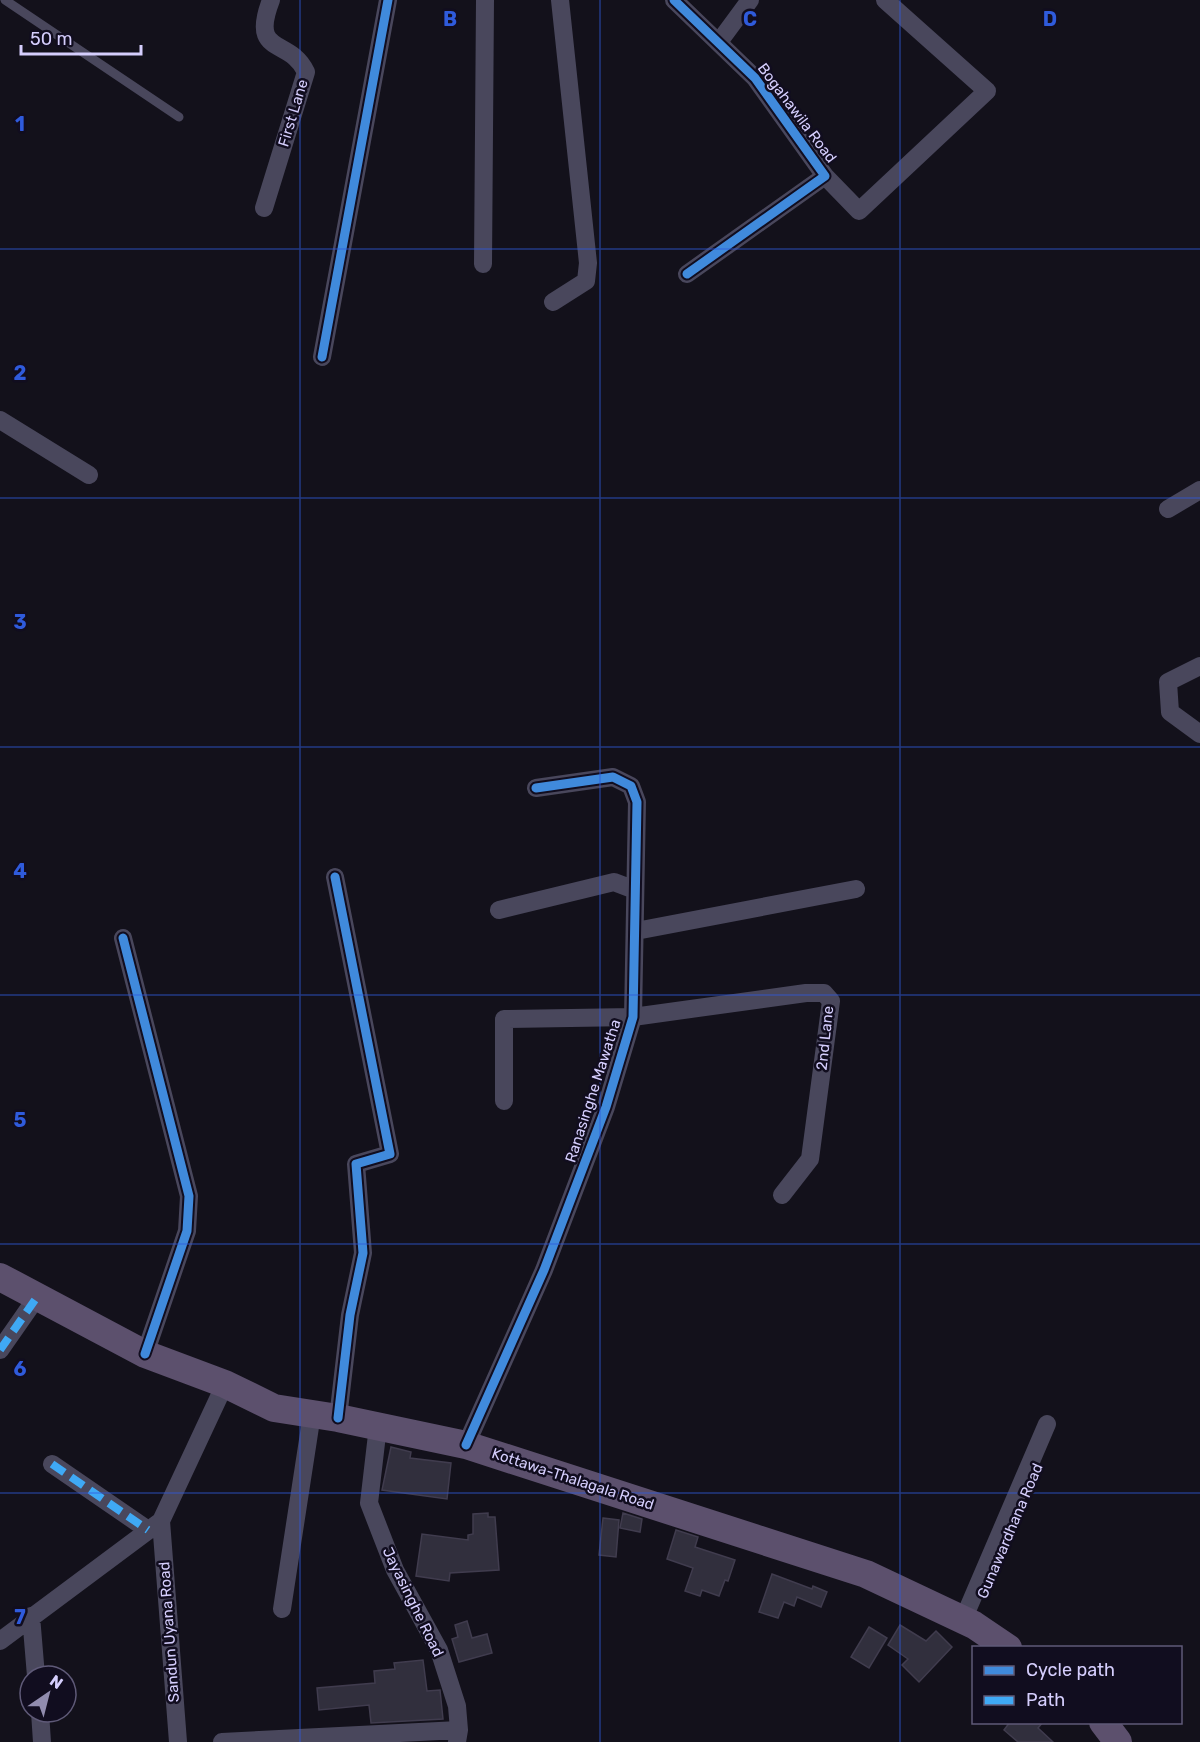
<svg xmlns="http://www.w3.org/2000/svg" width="1200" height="1742" viewBox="0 0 1200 1742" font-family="Rubik,sans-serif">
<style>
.building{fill:#312f3d;stroke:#403c4e;stroke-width:1.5}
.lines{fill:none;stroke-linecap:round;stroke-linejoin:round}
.service{stroke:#49475c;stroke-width:9}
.minor{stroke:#49475c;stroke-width:18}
.primary{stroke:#5c506d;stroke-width:28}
.quiet{stroke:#3fa9f5;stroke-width:8;stroke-dasharray:15 8;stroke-linecap:butt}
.cycleway-casing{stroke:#110d1f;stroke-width:13}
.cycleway{stroke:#408adc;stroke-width:9}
.grid{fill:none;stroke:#2f5bdc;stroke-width:1.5;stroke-opacity:0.55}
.labels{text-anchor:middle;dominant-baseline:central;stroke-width:5;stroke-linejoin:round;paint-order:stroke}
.street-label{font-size:15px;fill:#d5cefd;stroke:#110d1f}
.grid-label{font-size:20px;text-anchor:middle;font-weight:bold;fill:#2f5bdc;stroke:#110d1f;stroke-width:5;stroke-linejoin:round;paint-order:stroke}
</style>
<rect width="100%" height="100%" fill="#13111b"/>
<!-- building -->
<path class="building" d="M 391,1447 L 411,1452 L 410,1458 L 451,1463 L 447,1499 L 382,1490 Z
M 488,1513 L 488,1517 L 495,1517 L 499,1570 L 450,1573 L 449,1581 L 416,1576 L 422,1534 L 468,1540 L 468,1535 L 473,1534 L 473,1514 Z
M 623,1513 L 642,1519 L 640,1532 L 620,1528 Z
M 603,1518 L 619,1520 L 616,1557 L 599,1555 Z
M 676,1530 L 698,1537 L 695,1547 L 735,1560 L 728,1581 L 725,1580 L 719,1596 L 702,1590 L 700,1596 L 685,1591 L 693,1568 L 667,1559 Z
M 772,1574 L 812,1589 L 813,1586 L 827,1592 L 821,1607 L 797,1597 L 794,1606 L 784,1602 L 778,1618 L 759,1612 Z
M 467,1621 L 472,1638 L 487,1634 L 492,1653 L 459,1662 L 452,1639 L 458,1637 L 455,1625 Z
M 900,1625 L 926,1641 L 936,1631 L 952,1647 L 919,1682 L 902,1665 L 908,1659 L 888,1645 Z
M 869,1627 L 887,1638 L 869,1668 L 851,1657 Z
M 423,1660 L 427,1691 L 440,1690 L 443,1719 L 371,1723 L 369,1705 L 319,1710 L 317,1688 L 375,1683 L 374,1671 L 395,1669 L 394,1663 Z
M 1010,1722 L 1043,1722 L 1038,1728 L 1053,1742 L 1018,1742 L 1004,1730 Z"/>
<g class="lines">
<!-- service -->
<path class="service" d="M 5,0 L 179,117"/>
<!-- minor -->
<path class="minor" d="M 674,0 L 755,78 L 825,176 L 687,274
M 719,42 L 750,0
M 825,176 L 859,211 L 987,91 L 885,0
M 264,208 L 306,72 C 290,37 249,57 271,0
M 483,264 L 485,0
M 553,302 L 586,281 L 588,263 L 560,0
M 322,357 L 388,0
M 0,420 L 89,475
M 1168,509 L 1200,490
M 1200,666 L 1168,682 L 1170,712 L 1200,734
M 335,877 L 390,1154 L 356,1164 L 363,1253 L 350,1315 L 338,1418
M 499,910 L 614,882 L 635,890
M 636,931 L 856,889
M 123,938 L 189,1196 L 187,1231 L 145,1354
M 504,1101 L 504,1019 L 633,1017 L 806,993 L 824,993 L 831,1001 L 810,1159 L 782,1195
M 0,1350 L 37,1297
M 378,1426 L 369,1503 L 395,1570 L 439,1650 L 457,1706 L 459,1730 L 457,1742
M 466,1445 L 544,1270 L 606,1107 L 633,1017 L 637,802 L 631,786 L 613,777 L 536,788
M 52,1464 L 148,1530
M 161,1521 L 178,1742
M 282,1609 L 312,1414
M 31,1616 L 36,1676
M 963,1620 L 1047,1424
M 0,1641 L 161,1521 L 225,1384
M 40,1712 L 42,1742
M 222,1742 L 459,1730"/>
<!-- primary -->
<path class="primary" d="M 0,1277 L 145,1354 L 225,1384 L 274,1408 L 338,1418 L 466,1445 L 866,1574 L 974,1625 L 1008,1648
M 1103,1722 L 1118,1742"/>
<!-- quiet -->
<path class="quiet" d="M 0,1350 L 37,1297
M 52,1464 L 148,1530"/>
<!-- cycleway casing -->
<g class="cycleway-casing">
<path id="cycleway" d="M 674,0 L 755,78 L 825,176 L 687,274
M 322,357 L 388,0
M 335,877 L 390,1154 L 356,1164 L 363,1253 L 350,1315 L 338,1418
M 123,938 L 189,1196 L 187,1231 L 145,1354
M 466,1445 L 544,1270 L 606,1107 L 633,1017 L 637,802 L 631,786 L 613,777 L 536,788"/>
</g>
<!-- cycleway -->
<use href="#cycleway" class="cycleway"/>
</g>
<!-- grid -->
<path class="grid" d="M 300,0 L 300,1742M 600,0 L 600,1742M 900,0 L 900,1742M 0,249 L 1200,249M 0,498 L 1200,498M 0,747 L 1200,747M 0,995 L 1200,995M 0,1244 L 1200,1244M 0,1493 L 1200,1493"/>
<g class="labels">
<!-- street labels -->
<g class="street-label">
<text transform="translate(293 113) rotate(-73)">First Lane</text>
<text transform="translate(797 113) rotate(53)">Bogahawila Road</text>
<text transform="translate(825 1038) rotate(-84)">2nd Lane</text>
<text transform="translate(593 1091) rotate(-72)">Ranasinghe Mawatha</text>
<text transform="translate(573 1479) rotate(18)">Kottawa-Thalagala Road</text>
<text transform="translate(1010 1531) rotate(-67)">Gunawardhana Road</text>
<text transform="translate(413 1602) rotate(64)">Jayasinghe Road</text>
<text transform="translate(169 1632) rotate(-94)">Sandun Uyana Road</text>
</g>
</g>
<g class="grid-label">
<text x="450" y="26">B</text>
<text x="750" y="26">C</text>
<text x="1050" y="26">D</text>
<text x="20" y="131">1</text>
<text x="20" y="380">2</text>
<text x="20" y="629">3</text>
<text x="20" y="878">4</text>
<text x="20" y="1127">5</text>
<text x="20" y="1376">6</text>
<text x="20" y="1624">7</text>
</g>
<!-- legend -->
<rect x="972" y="1646" width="210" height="78" fill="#110d1f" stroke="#5f5a78" stroke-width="1.5"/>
<rect x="984" y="1666" width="30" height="9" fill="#408adc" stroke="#5f5a78" stroke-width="1.5"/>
<text x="1026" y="1676" font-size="18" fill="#d5cefd">Cycle path</text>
<rect x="984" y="1696" width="30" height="9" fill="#3fa9f5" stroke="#5f5a78" stroke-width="1.5"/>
<text x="1026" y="1706" font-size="18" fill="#d5cefd">Path</text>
<!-- north arrow -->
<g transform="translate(48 1694) rotate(35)"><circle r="28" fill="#110d1f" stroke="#5f5a78" stroke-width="1.5"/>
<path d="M0-4.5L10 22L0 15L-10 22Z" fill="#918cae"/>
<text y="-9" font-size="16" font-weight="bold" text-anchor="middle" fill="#d5cefd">N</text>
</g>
<!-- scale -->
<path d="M21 45v9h120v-9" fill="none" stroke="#d5cefd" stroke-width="3"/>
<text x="30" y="45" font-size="18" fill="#d5cefd" stroke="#110d1f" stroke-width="4.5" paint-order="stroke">50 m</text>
</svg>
